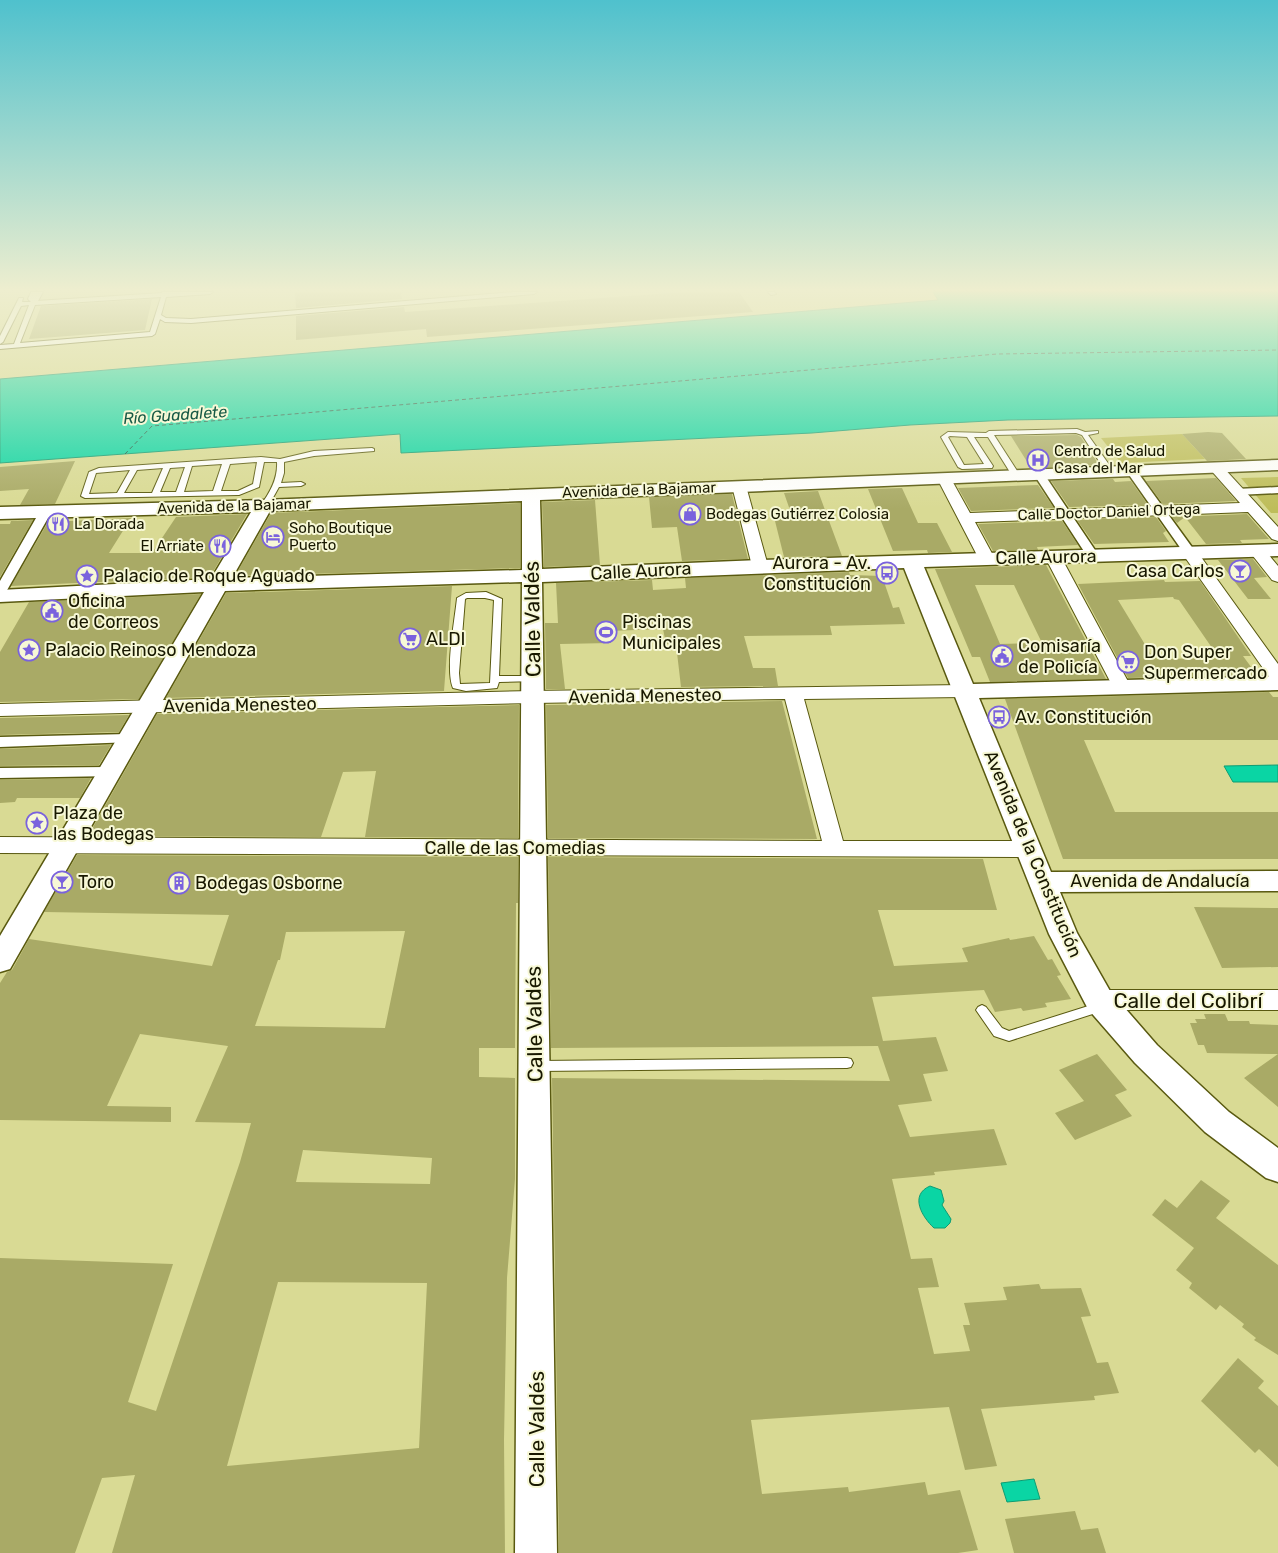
<svg xmlns="http://www.w3.org/2000/svg" width="1278" height="1553" viewBox="0 0 1278 1553" font-family="Rubik,sans-serif">
<style>
.green{fill:#bebd5a}
.water{fill:#0ad5a4;stroke:#0e9c73}
.lines{fill:none;stroke-linecap:round;stroke-linejoin:round}
.ferry{stroke:#165945;stroke-width:1;stroke-dasharray:4 3;stroke-linecap:butt}
.building{fill:#a9aa66;fill-rule:evenodd}
.service-casing{stroke:#595910;stroke-width:2}
.pedestrian-casing{stroke:#595910;stroke-width:3}
.minor-casing{stroke:#595910;stroke-width:2}
.tertiary-casing{stroke:#595910;stroke-width:3}
.service{fill:#fff;fill-rule:evenodd}
.pedestrian{fill:#fff;fill-rule:evenodd}
.minor{fill:#fff;fill-rule:evenodd}
.tertiary{fill:#fff;fill-rule:evenodd}
.labels{text-anchor:middle;dominant-baseline:central;stroke-width:4;stroke-linejoin:round;paint-order:stroke}
.far-poi-label{font-size:15px;fill:#181800;stroke:#f7f8d6;text-anchor:start}
.far-street-label{font-size:15px;fill:#181800;stroke:#f7f8d6}
.far-water-label{font-size:16px;font-style:italic;fill:#165945;stroke:#f7f8d6}
.street-label{font-size:18px;fill:#181800;stroke:#f7f8d6}
.poi-label{font-size:18px;fill:#181800;stroke:#f7f8d6;text-anchor:start}
.near-street-label{font-size:21px;fill:#181800;stroke:#f7f8d6}
</style>
<rect width="100%" height="100%" fill="#d9da94"/>
<!-- green -->
<path class="green" d="M 1182,434 L 1205,459 L 1121,463 L 1101,438 Z
M 1278,477 L 1278,513 L 1271,513 L 1241,478 Z"/>
<!-- water -->
<path class="water" d="M 933,292 L 1278,292 L 1278,416 L 1008,420 L 910,425 L 812,433 L 401,453 L 400,434 L 0,463 L 0,379 L 938,300 Z
M 1278,765 L 1278,782 L 1233,782 L 1224,766 Z
M 930,1186 L 941,1190 L 944,1201 L 942,1205 L 951,1219 L 950,1223 L 945,1228 L 934,1228 C 922,1217 909,1195 930,1186 Z
M 1034,1479 L 1040,1499 L 1007,1502 L 1001,1483 Z"/>
<g class="lines">
<!-- ferry -->
<path class="ferry" d="M 125,454 L 152,426 L 997,354 L 1278,350"/>
</g>
<!-- building -->
<path class="building" d="M 295,292 L 401,292 L 402,299 L 296,308 Z
M 685,292 L 739,292 L 753,312 L 427,337 L 426,329 L 296,340 L 296,316 L 404,307 L 405,312 Z
M 152,299 L 145,330 L 29,339 L 41,306 Z
M 1208,432 L 1222,433 L 1246,459 L 1207,461 L 1182,434 Z
M 1077,435 L 1081,437 L 1099,465 L 1031,468 L 1011,436 Z
M 75,461 L 55,504 L 20,505 L 29,489 L 0,491 L 0,467 Z
M 1216,478 L 1236,501 L 1163,504 L 1146,481 Z
M 1113,479 L 1115,482 L 1131,481 L 1148,505 L 1069,507 L 1051,481 Z
M 1038,485 L 1054,508 L 971,511 L 958,488 Z
M 902,488 L 918,523 L 937,523 L 952,552 L 928,553 L 927,550 L 893,551 L 868,489 Z
M 818,491 L 842,556 L 784,557 L 773,513 L 791,513 L 784,493 Z
M 730,494 L 732,494 L 748,559 L 682,561 L 677,527 L 652,528 L 649,497 Z
M 595,500 L 600,565 L 544,567 L 542,502 Z
M 520,503 L 520,568 L 235,576 L 271,513 Z
M 247,514 L 210,577 L 11,586 L 48,522 L 131,518 L 109,553 L 152,553 L 176,517 Z
M 1247,514 L 1269,539 L 1240,540 L 1242,543 L 1206,544 L 1185,517 L 1177,523 L 1172,517 Z
M 1156,517 L 1166,531 L 1163,533 L 1169,542 L 1094,544 L 1077,520 Z
M 33,520 L 0,577 L 0,524 L 10,524 L 11,521 Z
M 1062,521 L 1078,545 L 1037,547 L 1038,550 L 993,551 L 978,524 Z
M 1253,559 L 1267,577 L 1254,578 L 1271,599 L 1248,599 L 1218,560 Z
M 1046,565 L 1106,679 L 990,682 L 980,657 L 972,657 L 935,569 ZM 975,585 L 1014,585 L 1042,643 L 1000,644 Z
M 849,572 L 850,575 L 882,576 L 893,608 L 899,607 L 905,624 L 830,626 L 832,635 L 744,636 L 753,668 L 775,668 L 778,686 L 681,687 L 676,644 L 666,644 L 663,629 L 609,631 L 611,643 L 560,644 L 565,689 L 546,689 L 545,623 L 558,623 L 556,583 L 652,580 L 653,590 L 686,588 L 685,578 Z
M 1164,580 L 1165,582 L 1200,581 L 1251,656 L 1243,656 L 1257,675 L 1128,678 L 1078,584 ZM 1173,597 L 1174,599 L 1179,600 L 1219,658 L 1157,659 L 1155,656 L 1152,656 L 1118,600 Z
M 452,586 L 444,691 L 166,698 L 226,593 Z
M 201,594 L 139,699 L 0,702 L 0,652 L 29,602 Z
M 1269,692 L 1273,697 L 1278,697 L 1278,740 L 1084,740 L 1115,812 L 1278,812 L 1278,859 L 1063,859 L 1005,699 Z
M 782,701 L 817,839 L 548,838 L 546,705 Z
M 519,705 L 518,838 L 365,837 L 376,771 L 343,772 L 321,837 L 88,836 L 157,714 Z
M 129,715 L 119,732 L 0,735 L 0,718 Z
M 111,745 L 99,765 L 0,766 L 0,749 Z
M 91,778 L 80,798 L 17,798 L 15,802 L 0,803 L 0,780 Z
M 77,855 L 518,857 L 518,903 L 516,903 L 515,1048 L 479,1048 L 479,1077 L 515,1078 L 515,1179 L 507,1278 L 504,1440 L 505,1553 L 112,1553 L 135,1475 L 102,1478 L 75,1553 L 0,1553 L 0,1258 L 173,1264 L 128,1402 L 156,1411 L 240,1162 L 251,1123 L 195,1122 L 228,1046 L 140,1034 L 107,1106 L 171,1107 L 171,1122 L 0,1120 L 0,983 L 7,972 L 12,970 L 29,939 L 212,966 L 229,915 L 44,912 ZM 405,931 L 385,1028 L 255,1026 L 278,960 L 280,960 L 286,932 ZM 303,1150 L 432,1158 L 430,1184 L 296,1182 ZM 278,1282 L 427,1283 L 419,1448 L 227,1466 Z
M 548,857 L 983,859 L 997,910 L 878,910 L 894,966 L 968,962 L 962,948 L 1009,938 L 1010,940 L 1034,936 L 1048,960 L 1052,959 L 1061,975 L 1057,976 L 1071,999 L 1045,1003 L 1047,1007 L 1023,1011 L 1021,1008 L 995,1012 L 984,990 L 872,997 L 883,1041 L 936,1037 L 948,1071 L 923,1074 L 932,1101 L 898,1105 L 910,1137 L 994,1129 L 1007,1165 L 934,1172 L 935,1175 L 892,1179 L 911,1259 L 932,1258 L 939,1287 L 918,1288 L 934,1354 L 970,1351 L 963,1325 L 970,1325 L 964,1303 L 1007,1300 L 1003,1287 L 1039,1284 L 1041,1289 L 1081,1288 L 1091,1316 L 1081,1317 L 1097,1363 L 1108,1362 L 1119,1393 L 1094,1396 L 1095,1400 L 981,1409 L 997,1466 L 965,1470 L 949,1407 L 751,1420 L 762,1494 L 848,1487 L 849,1492 L 925,1482 L 928,1495 L 960,1490 L 978,1550 L 958,1553 L 559,1553 L 552,1078 L 890,1081 L 878,1046 L 551,1048 Z
M 1194,907 L 1278,908 L 1278,967 L 1222,968 Z
M 1204,1014 L 1225,1014 L 1228,1021 L 1249,1021 L 1250,1024 L 1278,1025 L 1278,1054 L 1207,1053 L 1204,1045 L 1198,1045 L 1190,1023 L 1197,1023 L 1195,1019 L 1206,1019 Z
M 1097,1054 L 1127,1090 L 1115,1095 L 1132,1116 L 1075,1140 L 1055,1113 L 1084,1101 L 1059,1070 Z
M 1278,1054 L 1278,1107 L 1244,1078 Z
M 1201,1180 L 1230,1201 L 1216,1218 L 1278,1265 L 1278,1355 L 1254,1340 L 1256,1338 L 1242,1327 L 1244,1324 L 1220,1305 L 1216,1310 L 1189,1288 L 1192,1283 L 1176,1270 L 1194,1248 L 1152,1215 L 1165,1199 L 1177,1208 Z
M 1238,1358 L 1264,1381 L 1258,1388 L 1278,1406 L 1278,1467 L 1259,1449 L 1255,1453 L 1201,1401 Z
M 1075,1511 L 1081,1530 L 1098,1528 L 1106,1553 L 1014,1553 L 1005,1519 Z"/>
<g class="lines">
<!-- service casing -->
<g class="service-casing">
<path id="service" d="M 162,292 L 213,292 L 210,294 L 166,297 L 161,315 L 166,318 L 191,319 L 514,292 L 537,292 L 534,294 L 191,323 L 165,322 L 160,319 L 155,334 L 152,336 L 0,349 L 0,345 L 14,344 L 29,305 L 21,306 L 3,342 L 0,344 L 0,336 L 19,298 L 23,298 L 22,302 L 30,302 L 34,297 L 37,299 L 36,301 L 162,293 ZM 161,297 L 150,332 L 20,343 L 35,305 Z
M 768,292 L 774,292 L 776,294 L 771,295 Z
M 1077,429 L 1085,432 L 1098,431 L 1098,433 L 1088,435 L 1115,473 L 1114,475 L 1108,475 L 1082,435 L 1076,433 L 994,435 L 1021,477 L 1017,479 L 1013,477 L 988,437 L 974,437 L 993,466 L 992,468 L 962,469 L 958,467 L 941,437 L 948,432 L 986,433 L 989,431 ZM 950,436 L 967,437 L 984,464 L 964,465 L 948,437 Z
M 372,448 L 374,449 L 374,451 L 314,456 L 284,462 L 284,473 L 281,483 L 301,482 L 305,484 L 301,486 L 279,487 L 270,503 L 264,508 L 260,506 C 270,493 278,479 277,462 L 264,462 L 259,487 L 239,495 L 85,498 L 81,496 L 89,472 L 99,468 L 261,457 L 280,459 L 314,451 ZM 257,462 L 253,484 L 238,491 L 221,491 L 230,464 ZM 222,464 L 213,491 L 184,492 L 192,466 ZM 185,467 L 176,492 L 160,492 L 170,468 ZM 163,468 L 152,493 L 124,493 L 137,470 ZM 130,470 L 117,493 L 89,494 L 96,473 Z
M 486,592 L 502,599 L 499,676 L 533,676 L 538,679 L 536,681 L 499,682 L 497,688 L 466,691 L 453,688 C 445,670 455,619 457,598 L 466,593 ZM 467,598 L 485,598 L 494,600 L 490,683 L 460,684 L 459,673 L 465,599 Z
M 1101,1002 L 1105,1004 L 1107,1007 L 1105,1010 L 1009,1041 L 994,1036 L 976,1010 L 978,1007 L 982,1005 L 986,1007 L 1002,1028 L 1009,1031 Z
M 847,1058 L 851,1059 L 853,1063 L 851,1067 L 847,1068 L 538,1071 L 534,1070 L 532,1066 L 534,1062 L 538,1061 Z"/>
</g>
<!-- pedestrian casing -->
<g class="pedestrian-casing">
<path id="pedestrian" d="M 1132,469 L 1136,470 L 1194,550 L 1196,553 L 1194,556 L 1186,556 L 1127,472 Z
M 1040,473 L 1044,474 L 1099,556 L 1097,559 L 1089,559 L 1087,556 L 1035,476 Z
M 1278,487 L 1278,493 L 1237,495 L 1231,492 L 1237,489 Z
M 46,508 L 52,511 L 6,592 L 0,596 L 0,581 L 40,511 Z
M 128,734 L 133,736 L 135,739 L 133,742 L 0,747 L 0,737 Z
M 109,767 L 114,768 L 116,772 L 114,776 L 0,778 L 0,768 Z"/>
</g>
<!-- minor casing -->
<g class="minor-casing">
<path id="minor" d="M 31,292 L 43,292 L 38,301 L 30,301 L 28,299 Z
M 1216,464 L 1221,465 L 1278,527 L 1278,541 L 1272,539 L 1248,512 L 975,522 L 995,559 L 993,562 L 981,562 L 979,559 L 938,480 L 940,477 L 950,477 L 970,513 L 1240,503 L 1209,468 L 1211,465 Z
M 739,482 L 744,483 L 746,486 L 768,566 L 766,569 L 754,569 L 752,566 L 732,486 L 734,483 Z
M 1257,546 L 1263,548 L 1278,566 L 1278,582 L 1272,580 L 1249,551 L 1251,548 Z
M 1190,548 L 1196,550 L 1278,664 L 1278,683 L 1272,681 L 1182,553 L 1184,550 Z
M 1053,552 L 1059,554 L 1061,557 L 1131,687 L 1128,691 L 1122,693 L 1116,691 L 1113,687 L 1045,557 L 1047,554 Z
M 964,685 L 971,687 L 973,691 L 971,695 L 964,697 L 804,699 L 843,841 L 1030,841 L 1038,844 L 1041,849 L 1038,854 L 1030,857 L 0,853 L 0,837 L 822,841 L 785,699 L 533,703 L 0,716 L 0,704 L 533,691 Z
M 1099,990 L 1278,990 L 1278,1010 L 1099,1010 L 1091,1007 L 1087,1000 L 1091,993 Z"/>
</g>
<!-- tertiary casing -->
<g class="tertiary-casing">
<path id="tertiary" d="M 1278,460 L 1278,470 L 540,500 L 542,569 L 760,560 L 1278,544 L 1278,556 L 924,567 L 973,684 L 1278,676 L 1278,690 L 979,698 L 1051,872 L 1278,871 L 1278,891 L 1060,892 L 1077,933 L 1110,991 L 1157,1045 L 1229,1112 L 1278,1148 L 1278,1182 L 1266,1178 L 1205,1132 L 1135,1063 L 1088,1009 L 1049,934 L 904,568 L 542,582 L 557,1553 L 515,1553 L 522,582 L 225,591 L 10,969 L 0,972 L 0,936 L 204,592 L 0,602 L 0,590 L 211,579 L 251,512 L 0,519 L 0,507 L 264,500 ZM 522,501 L 522,570 L 232,578 L 270,511 Z"/>
</g>
<!-- service -->
<use href="#service" class="service"/>
<!-- pedestrian -->
<use href="#pedestrian" class="pedestrian"/>
<!-- minor -->
<use href="#minor" class="minor"/>
<!-- tertiary -->
<use href="#tertiary" class="tertiary"/>
</g>
<!-- sky -->
<linearGradient id="sky" x2="0" y2="1"><stop stop-color="#4fc1cd"/><stop offset="0.57" stop-color="#eeeecf"/><stop offset="1" stop-color="#eeeecf" stop-opacity="0"/></linearGradient>
<rect width="1278" height="509" fill="url(#sky)"/>
<!-- icons -->
<defs>
<g id="hospital-ring" transform="scale(1.125)"><circle r="9.5" fill="#f7f8d6" stroke="#7a62dd" stroke-width="1.5"/><path d="M-5-5h3v3.5h4V-5h3V5h-3V1.5h-4V5h-3Z" fill="#7a62dd"/></g>
<g id="shop-ring" transform="scale(1.125)"><circle r="9.5" fill="#f7f8d6" stroke="#7a62dd" stroke-width="1.5"/><path d="M-5-2.5h2.3a2.7 3.5 0 0 1 5.4 0H5L5.5 6h-11ZM-1.5-2.5h3a1.5 2.3 0 0 0-3 0Z" fill="#7a62dd"/></g>
<g id="restaurant-ring" transform="scale(1.125)"><circle r="9.5" fill="#f7f8d6" stroke="#7a62dd" stroke-width="1.5"/><path d="M-5-6h1v4h1v-4h1v4h1v-4h1v5L-1.5 .5V6h-2V.5L-5-1ZM5-6V6H3V1.5H1.5Q1.5-4 5-6Z" fill="#7a62dd"/></g>
<g id="hotel-ring" transform="scale(1.125)"><circle r="9.5" fill="#f7f8d6" stroke="#7a62dd" stroke-width="1.5"/><path d="M-6-4.5h1.5V1H6V5H4.5V3h-9V5H-6ZM-4 0a1.8 1.8 0 1 1 3.6 0ZM.5 0V-2.5h3Q6-2.5 6 0Z" fill="#7a62dd"/></g>
<g id="bar-ring" transform="scale(1.125)"><circle r="9.5" fill="#f7f8d6" stroke="#7a62dd" stroke-width="1.5"/><path d="M-6-5H6L.8 .8V4.5H3.5V6h-7V4.5H-.8V.8Z" fill="#7a62dd"/></g>
<g id="bus-ring" transform="scale(1.125)"><circle r="9.5" fill="#f7f8d6" stroke="#7a62dd" stroke-width="1.5"/><path d="M-5-6H5V4H4V6H2V4H-2V6H-4V4H-5ZM-3.5-4V0h7V-4ZM-3.5 1.2v1.5H-2V1.2ZM2 1.2v1.5H3.5V1.2Z" fill="#7a62dd"/></g>
<g id="sight-ring" transform="scale(1.125)"><circle r="9.5" fill="#f7f8d6" stroke="#7a62dd" stroke-width="1.5"/><path d="M0-6L1.8-2.2L6-1.7L2.9 1.2L3.7 5.4L0 3.3L-3.7 5.4L-2.9 1.2L-6-1.7L-1.8-2.2Z" fill="#7a62dd"/></g>
<g id="civic-ring" transform="scale(1.125)"><circle r="9.5" fill="#f7f8d6" stroke="#7a62dd" stroke-width="1.5"/><path d="M-.6-6.5H3V-4.5H.6V-3L4-1V1h2V6H-6V1h2V-1L-.6-3ZM-1.2 2.5V6h2.4V2.5Z" fill="#7a62dd"/></g>
<g id="stadium-ring" transform="scale(1.125)"><circle r="9.5" fill="#f7f8d6" stroke="#7a62dd" stroke-width="1.5"/><path d="M0-5a6.5 5 0 1 0 0 10a6.5 5 0 1 0 0-10ZM-3.5-1.8h7v3.6h-7Z" fill="#7a62dd"/></g>
<g id="supermarket-ring" transform="scale(1.125)"><circle r="9.5" fill="#f7f8d6" stroke="#7a62dd" stroke-width="1.5"/><path d="M-6-5.5h2.5l.6 2H6L4.5 2H-2.5L-4.4-4H-6ZM-1.5 3.2a1.3 1.3 0 1 0 .1 0ZM3 3.2a1.3 1.3 0 1 0 .1 0Z" fill="#7a62dd"/></g>
<g id="building-ring" transform="scale(1.125)"><circle r="9.5" fill="#f7f8d6" stroke="#7a62dd" stroke-width="1.5"/><path d="M-4-6H4V6H1V3H-1V6H-4ZM-2.5-4.3h1.7v1.8h-1.7ZM.8-4.3h1.7v1.8H.8ZM-2.5-1h1.7V.8h-1.7ZM.8-1h1.7V.8H.8Z" fill="#7a62dd"/></g>
</defs>
<g fill-rule="evenodd">
<use href="#hospital-ring" x="1038" y="460"/>
<use href="#shop-ring" x="690" y="514"/>
<use href="#restaurant-ring" x="58" y="524"/>
<use href="#hotel-ring" x="273" y="537"/>
<use href="#restaurant-ring" x="220" y="546"/>
<use href="#bar-ring" x="1240" y="571"/>
<use href="#bus-ring" x="887" y="573"/>
<use href="#sight-ring" x="87" y="576"/>
<use href="#civic-ring" x="52" y="611"/>
<use href="#stadium-ring" x="606" y="632"/>
<use href="#supermarket-ring" x="410" y="639"/>
<use href="#sight-ring" x="29" y="650"/>
<use href="#civic-ring" x="1002" y="656"/>
<use href="#supermarket-ring" x="1128" y="662"/>
<use href="#bus-ring" x="999" y="717"/>
<use href="#sight-ring" x="37" y="823"/>
<use href="#bar-ring" x="62" y="882"/>
<use href="#building-ring" x="179" y="883"/>
</g>
<g class="labels">
<!-- far-poi labels -->
<g class="far-poi-label">
<text x="1054" y="451">Centro de Salud<tspan x="1054" dy="17">Casa del Mar</tspan></text>
<text x="706" y="514">Bodegas Gutiérrez Colosia</text>
<text x="74" y="524">La Dorada</text>
<text x="289" y="528">Soho Boutique<tspan x="289" dy="17">Puerto</tspan></text>
<text x="204" y="546" text-anchor="end">El Arriate</text>
</g>
<!-- far-street labels -->
<g class="far-street-label">
<text transform="translate(639 490) rotate(-2)">Avenida de la Bajamar</text>
<text transform="translate(234 506) rotate(-2)">Avenida de la Bajamar</text>
<text transform="translate(1109 512) rotate(-2)">Calle Doctor Daniel Ortega</text>
</g>
<!-- far-water labels -->
<g class="far-water-label">
<text transform="translate(175 415) rotate(-4)">Río Guadalete</text>
</g>
<!-- street labels -->
<g class="street-label">
<text transform="translate(1046 557) rotate(-1)">Calle Aurora</text>
<text transform="translate(641 571) rotate(-3)">Calle Aurora</text>
<text transform="translate(645 696) rotate(-1)">Avenida Menesteo</text>
<text transform="translate(240 705) rotate(-1)">Avenida Menesteo</text>
<text x="515" y="848">Calle de las Comedias</text>
<text transform="translate(1033 854) rotate(67)">Avenida de la Constitución</text>
<text x="1160" y="881">Avenida de Andalucía</text>
</g>
<!-- poi labels -->
<g class="poi-label">
<text x="871" y="563" text-anchor="end">Aurora - Av.<tspan x="871" dy="21">Constitución</tspan></text>
<text x="1224" y="571" text-anchor="end">Casa Carlos</text>
<text x="103" y="576">Palacio de Roque Aguado</text>
<text x="68" y="601">Oficina<tspan x="68" dy="21">de Correos</tspan></text>
<text x="622" y="622">Piscinas<tspan x="622" dy="21">Municipales</tspan></text>
<text x="426" y="639">ALDI</text>
<text x="1018" y="646">Comisaría<tspan x="1018" dy="21">de Policía</tspan></text>
<text x="45" y="650">Palacio Reinoso Mendoza</text>
<text x="1144" y="652">Don Super<tspan x="1144" dy="21">Supermercado</tspan></text>
<text x="1015" y="717">Av. Constitución</text>
<text x="53" y="813">Plaza de<tspan x="53" dy="21">las Bodegas</tspan></text>
<text x="78" y="882">Toro</text>
<text x="195" y="883">Bodegas Osborne</text>
</g>
<!-- near-street labels -->
<g class="near-street-label">
<text transform="translate(532 619) rotate(-91)">Calle Valdés</text>
<text x="1188" y="1000">Calle del Colibrí</text>
<text transform="translate(534 1024) rotate(-91)">Calle Valdés</text>
<text transform="translate(536 1429) rotate(-90)">Calle Valdés</text>
</g>
</g>
</svg>
